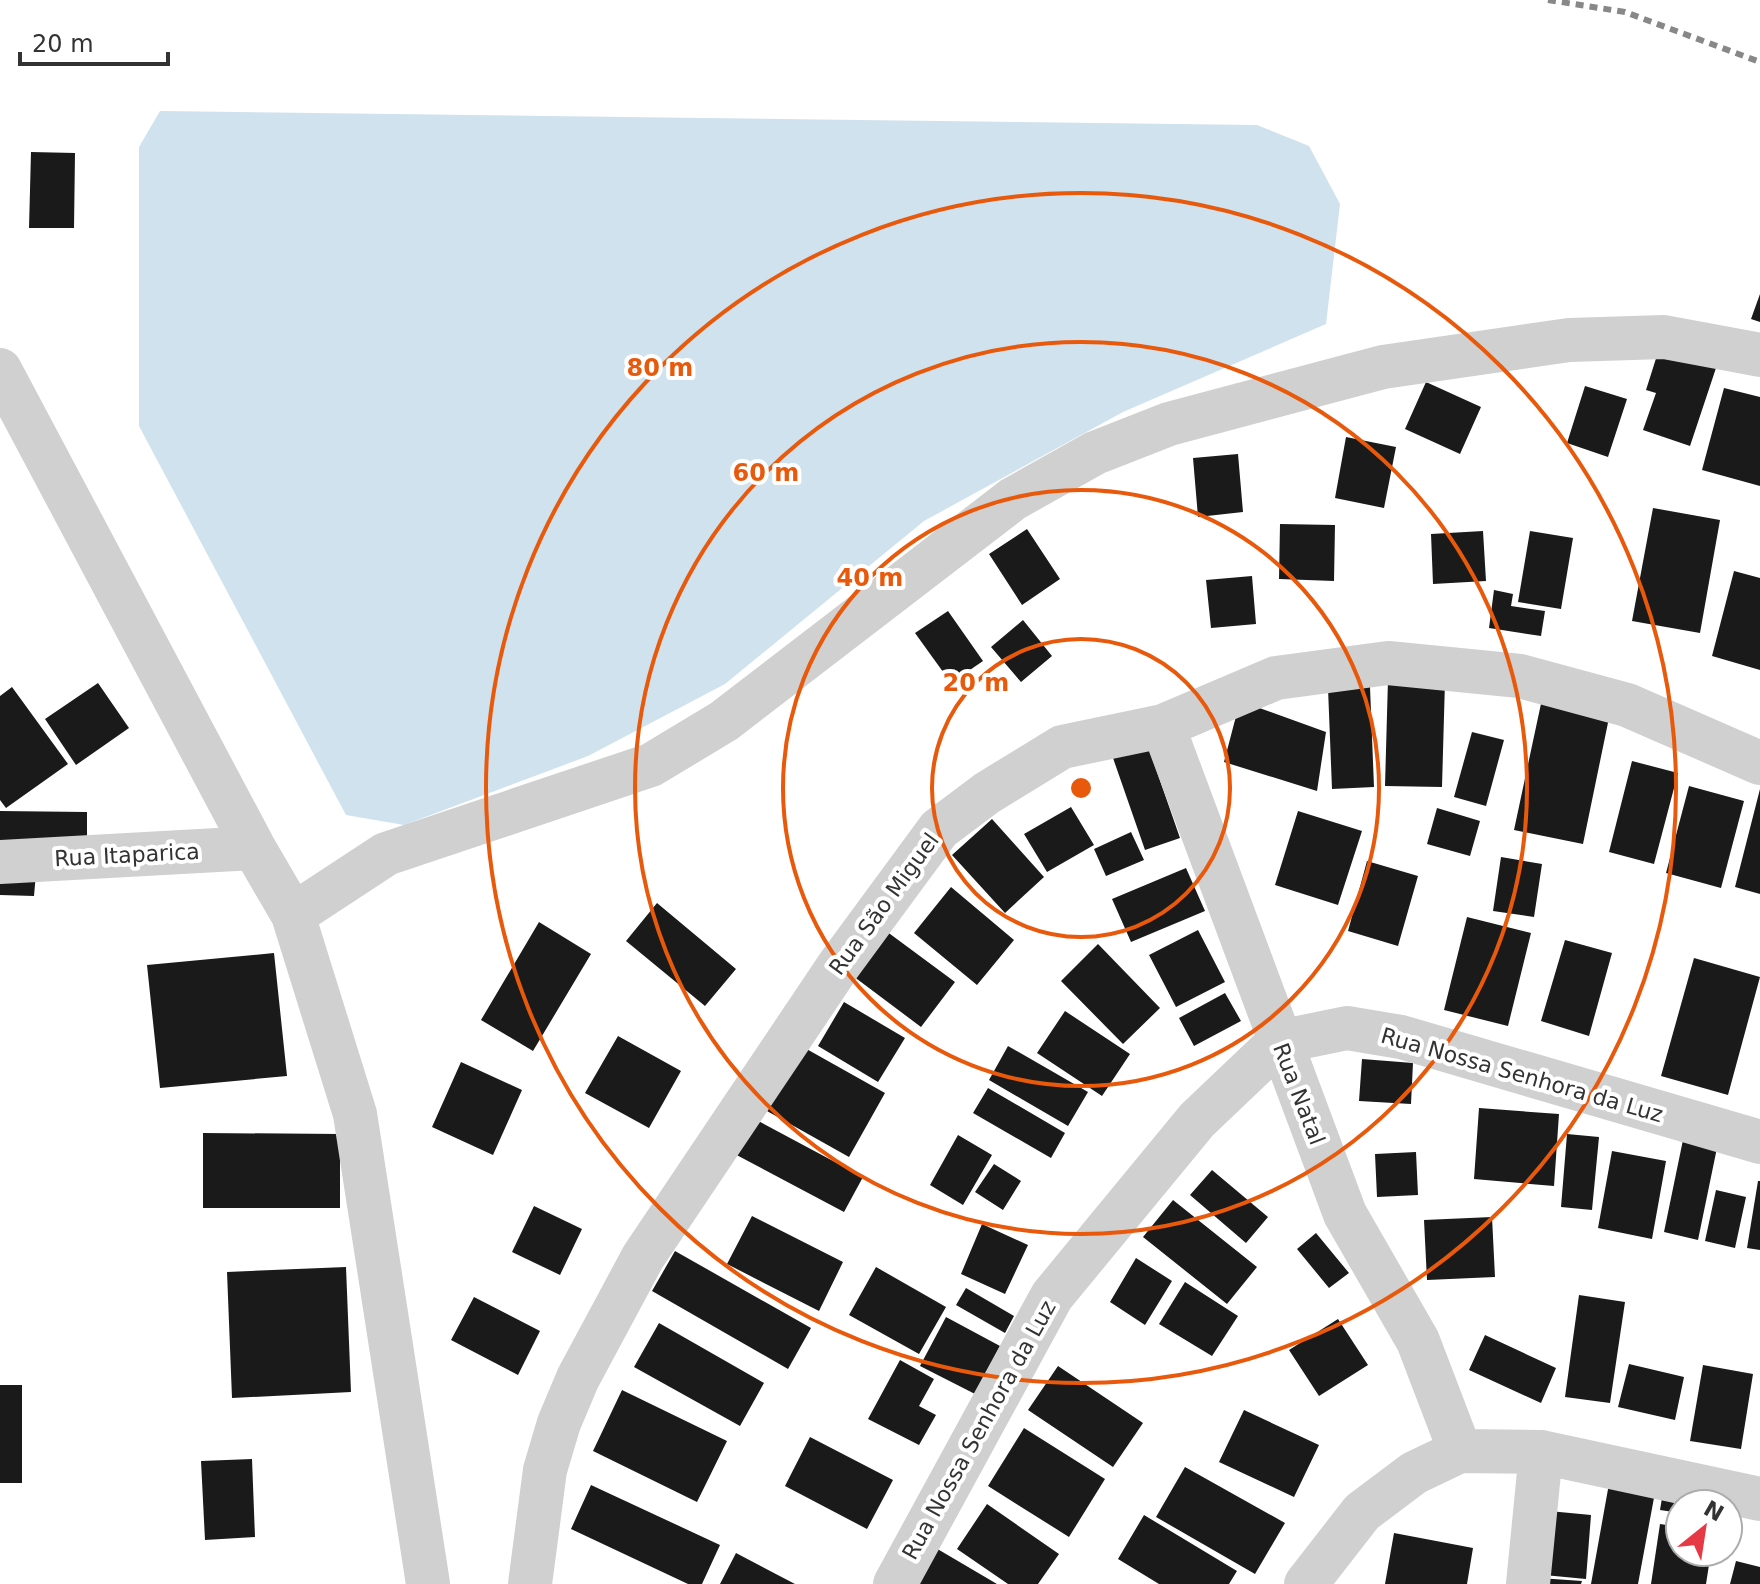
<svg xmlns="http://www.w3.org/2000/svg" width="1760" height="1584" viewBox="0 0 1760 1584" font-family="'DejaVu Sans',sans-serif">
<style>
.water{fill:#cfe2ee}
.building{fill:#1a1a1a}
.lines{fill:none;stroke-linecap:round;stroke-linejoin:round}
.minor{stroke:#d0d0d0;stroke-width:44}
.rail{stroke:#888;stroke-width:6;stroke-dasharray:8 6;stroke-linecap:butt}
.ring{fill:none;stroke:#e8590c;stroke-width:4}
.labels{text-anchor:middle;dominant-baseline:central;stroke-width:8;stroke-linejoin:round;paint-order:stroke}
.street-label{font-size:22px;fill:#333;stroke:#fff}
.centre{fill:#e8590c;stroke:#fff;stroke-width:4}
.ring-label{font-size:24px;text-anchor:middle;font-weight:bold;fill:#e8590c;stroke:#fff;stroke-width:8;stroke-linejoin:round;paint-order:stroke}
</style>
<rect width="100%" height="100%" fill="#fff"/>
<!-- water -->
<path class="water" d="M 160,111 L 1257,125 L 1309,146 L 1340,204 L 1326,324 L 1123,412 L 924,521 L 725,684 L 588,756 L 404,825 L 346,815 L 139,426 L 139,147 Z"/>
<!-- building -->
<path class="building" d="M 31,152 L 75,153 L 74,228 L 29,228 Z
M 1760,294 L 1760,322 L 1751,319 Z
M 1659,349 L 1716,368 L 1690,446 L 1643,430 L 1656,393 L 1646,390 Z
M 1426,382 L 1481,407 L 1460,454 L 1405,429 Z
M 1585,386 L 1627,399 L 1608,457 L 1567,443 Z
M 1724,388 L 1760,397 L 1760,486 L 1702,470 Z
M 1346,437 L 1396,447 L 1384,508 L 1335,498 Z
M 1238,454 L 1243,512 L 1198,517 L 1193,458 Z
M 1653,508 L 1720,520 L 1700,633 L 1632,621 Z
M 1280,524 L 1335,525 L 1334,581 L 1279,579 Z
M 1027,529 L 1060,579 L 1022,605 L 989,554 Z
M 1483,531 L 1486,581 L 1433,584 L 1431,534 Z
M 1530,531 L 1573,538 L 1561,609 L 1518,602 Z
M 1734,571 L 1760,578 L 1760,670 L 1712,656 Z
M 1252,576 L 1256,624 L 1211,628 L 1206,580 Z
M 1494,590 L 1513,594 L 1511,606 L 1545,611 L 1541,636 L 1489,628 Z
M 948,611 L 983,661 L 951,683 L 915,633 Z
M 1023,620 L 1052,656 L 1021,682 L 991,647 Z
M 1388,679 L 1445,681 L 1442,787 L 1385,786 Z
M 98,683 L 129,728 L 76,765 L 45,719 Z
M 12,687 L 68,764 L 6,808 L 0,800 L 0,696 Z
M 1370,687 L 1374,787 L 1332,789 L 1328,688 Z
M 1542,699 L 1610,713 L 1583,844 L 1514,830 Z
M 1240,701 L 1326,732 L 1317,791 L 1224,762 Z
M 1472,732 L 1504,740 L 1486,806 L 1454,797 Z
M 1148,746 L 1180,838 L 1145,850 L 1113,758 Z
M 1632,761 L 1678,773 L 1654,864 L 1609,852 Z
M 1689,786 L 1744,801 L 1721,888 L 1666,873 Z
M 1760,789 L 1760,894 L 1735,887 Z
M 1071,807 L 1094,845 L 1047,872 L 1024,834 Z
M 1437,808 L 1480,821 L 1470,856 L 1427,844 Z
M 0,811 L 87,812 L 87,844 L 0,844 Z
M 1298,811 L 1362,831 L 1338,905 L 1275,885 Z
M 992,819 L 1044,877 L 1005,913 L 952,855 Z
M 1131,832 L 1144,860 L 1106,876 L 1094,849 Z
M 1501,857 L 1542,864 L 1534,917 L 1493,911 Z
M 1367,861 L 1418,876 L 1398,946 L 1348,931 Z
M 1186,868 L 1205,911 L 1131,942 L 1112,899 Z
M 0,871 L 36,873 L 34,896 L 0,895 Z
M 951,887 L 1014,940 L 977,985 L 914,933 Z
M 657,903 L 736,969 L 705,1006 L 626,941 Z
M 1467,917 L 1531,933 L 1508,1026 L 1444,1010 Z
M 539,922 L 591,954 L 533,1051 L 481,1020 Z
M 882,928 L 955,982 L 921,1027 L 849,973 Z
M 1198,930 L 1225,982 L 1176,1007 L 1149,955 Z
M 1565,940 L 1612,953 L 1589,1036 L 1541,1021 Z
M 1098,944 L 1160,1008 L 1123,1044 L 1061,981 Z
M 274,953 L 287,1076 L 160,1088 L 147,965 Z
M 1694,958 L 1760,977 L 1728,1095 L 1661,1076 Z
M 1225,993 L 1241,1021 L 1194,1046 L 1179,1018 Z
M 844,1002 L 905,1038 L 878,1082 L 818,1046 Z
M 1065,1011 L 1130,1054 L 1102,1096 L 1037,1053 Z
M 618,1036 L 681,1071 L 649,1128 L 585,1093 Z
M 1008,1046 L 1088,1092 L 1068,1126 L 989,1080 Z
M 803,1047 L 885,1093 L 849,1157 L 767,1111 Z
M 1362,1059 L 1413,1063 L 1411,1104 L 1359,1101 Z
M 461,1062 L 522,1090 L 493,1155 L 432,1127 Z
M 988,1088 L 1065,1133 L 1051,1158 L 973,1113 Z
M 1479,1108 L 1559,1114 L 1554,1186 L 1474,1179 Z
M 749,1116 L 863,1177 L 844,1212 L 729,1151 Z
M 203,1133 L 340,1134 L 340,1208 L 203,1208 Z
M 1567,1134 L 1599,1137 L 1592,1210 L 1561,1207 Z
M 958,1135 L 992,1155 L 963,1205 L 930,1185 Z
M 1684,1135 L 1718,1143 L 1698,1240 L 1664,1232 Z
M 1612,1151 L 1666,1161 L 1652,1239 L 1598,1228 Z
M 1416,1152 L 1418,1195 L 1377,1197 L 1375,1154 Z
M 994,1164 L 1021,1181 L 1003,1210 L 975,1192 Z
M 1212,1170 L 1268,1217 L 1246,1243 L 1190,1195 Z
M 1758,1181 L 1760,1181 L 1760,1250 L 1747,1248 Z
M 1716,1190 L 1746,1197 L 1735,1248 L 1705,1241 Z
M 1173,1200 L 1257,1267 L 1227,1304 L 1143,1237 Z
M 534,1206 L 582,1229 L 560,1275 L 512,1252 Z
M 752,1216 L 843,1262 L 819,1311 L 727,1264 Z
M 1492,1217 L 1495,1277 L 1427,1280 L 1424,1220 Z
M 982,1224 L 1028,1245 L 1005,1294 L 961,1274 Z
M 1316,1233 L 1349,1273 L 1329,1288 L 1297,1249 Z
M 675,1251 L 811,1328 L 788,1369 L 652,1291 Z
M 1136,1258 L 1172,1281 L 1145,1325 L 1110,1302 Z
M 346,1267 L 351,1392 L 232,1398 L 227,1272 Z
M 876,1267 L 946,1307 L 919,1354 L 849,1315 Z
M 1185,1282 L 1238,1316 L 1212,1356 L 1159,1324 Z
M 966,1288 L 1014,1316 L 1005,1333 L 956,1305 Z
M 1579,1295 L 1625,1302 L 1610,1403 L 1565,1397 Z
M 474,1297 L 540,1331 L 518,1375 L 451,1340 Z
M 946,1317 L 1000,1346 L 975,1394 L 920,1366 Z
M 1338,1319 L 1368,1365 L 1319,1396 L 1289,1350 Z
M 659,1323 L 764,1383 L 740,1426 L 634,1367 Z
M 1485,1335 L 1556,1368 L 1541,1403 L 1469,1370 Z
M 900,1360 L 934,1379 L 919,1406 L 936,1415 L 919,1445 L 868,1419 Z
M 1629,1364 L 1684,1377 L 1675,1420 L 1618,1407 Z
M 1703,1365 L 1753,1374 L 1741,1449 L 1690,1441 Z
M 1058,1366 L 1143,1423 L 1113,1467 L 1028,1410 Z
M 0,1385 L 22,1385 L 22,1483 L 0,1483 Z
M 622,1390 L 727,1441 L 697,1502 L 593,1451 Z
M 1244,1410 L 1319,1445 L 1294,1497 L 1219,1462 Z
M 1024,1428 L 1105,1479 L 1069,1537 L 988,1486 Z
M 810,1437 L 893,1480 L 867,1529 L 785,1486 Z
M 252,1459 L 255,1537 L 205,1540 L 201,1461 Z
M 1185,1467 L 1285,1523 L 1255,1574 L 1156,1517 Z
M 1610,1478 L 1656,1487 L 1638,1584 L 1591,1584 Z
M 591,1485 L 720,1545 L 702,1584 L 688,1584 L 571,1529 Z
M 1663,1492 L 1680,1504 L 1680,1513 L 1660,1510 Z
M 987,1504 L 1059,1554 L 1038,1584 L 1008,1584 L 957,1549 Z
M 1549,1511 L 1591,1515 L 1586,1579 L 1544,1575 Z
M 1144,1515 L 1237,1571 L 1229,1584 L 1159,1584 L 1118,1559 Z
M 1660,1524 L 1680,1527 L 1680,1552 L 1711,1552 L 1706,1584 L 1651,1584 Z
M 1394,1533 L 1473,1548 L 1467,1584 L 1385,1584 Z
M 929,1544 L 997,1584 L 912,1584 Z
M 736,1553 L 795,1584 L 720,1584 Z
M 1736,1561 L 1760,1567 L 1760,1584 L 1730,1584 Z
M 1539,1578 L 1582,1581 L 1581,1584 L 1538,1584 Z"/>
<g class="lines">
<!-- minor -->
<path class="minor" d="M 0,370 L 254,848 L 293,915 L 355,1114 L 428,1584
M 1163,726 L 1345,1214 L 1418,1341 L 1460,1451
M 0,862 L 254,848
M 293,915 L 386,854 L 651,765 L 724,721 L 1013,499 L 1095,453 L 1169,424 L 1383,367 L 1569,340 L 1664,337 L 1760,355
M 530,1584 L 545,1470 L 559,1423 L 578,1378 L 643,1257 L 839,965 L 939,829 L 987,793 L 1062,747 L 1163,726 L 1276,678 L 1388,663 L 1520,676 L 1627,705 L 1760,763
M 895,1584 L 1052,1296 L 1197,1120 L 1279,1042 L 1347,1028 L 1401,1037 L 1760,1142
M 1306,1584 L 1362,1512 L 1414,1473 L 1460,1451 L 1541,1452 L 1760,1499
M 1528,1584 L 1541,1452"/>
<!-- rail -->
<path class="rail" d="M 1548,0 L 1625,12 L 1760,62"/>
</g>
<!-- distance rings -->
<g class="ring">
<circle cx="1081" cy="788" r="149"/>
<circle cx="1081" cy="788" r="298"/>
<circle cx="1081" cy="788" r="446"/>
<circle cx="1081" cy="788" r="595"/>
</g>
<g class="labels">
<!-- street labels -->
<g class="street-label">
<text transform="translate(127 855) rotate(-3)">Rua Itaparica</text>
<text transform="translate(884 904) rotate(-54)">Rua São Miguel</text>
<text transform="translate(1522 1075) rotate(16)">Rua Nossa Senhora da Luz</text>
<text transform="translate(1299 1094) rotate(69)">Rua Natal</text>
<text transform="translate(979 1430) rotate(-61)">Rua Nossa Senhora da Luz</text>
</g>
</g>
<circle cx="1081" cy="788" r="12" class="centre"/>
<g class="ring-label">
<text x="660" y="376">80 m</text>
<text x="766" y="481">60 m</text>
<text x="870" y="586">40 m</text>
<text x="976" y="691">20 m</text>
</g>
<!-- north arrow -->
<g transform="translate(1704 1528) rotate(30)"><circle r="38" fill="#ffffff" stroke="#adadad" stroke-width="2"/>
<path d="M0-6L14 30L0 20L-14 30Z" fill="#e63946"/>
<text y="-12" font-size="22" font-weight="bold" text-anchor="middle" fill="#333333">N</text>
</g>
<!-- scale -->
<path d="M20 52v12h148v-12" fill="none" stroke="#333333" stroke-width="4"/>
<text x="32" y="52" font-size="24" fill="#333333" stroke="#ffffff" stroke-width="6" paint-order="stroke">20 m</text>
</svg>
